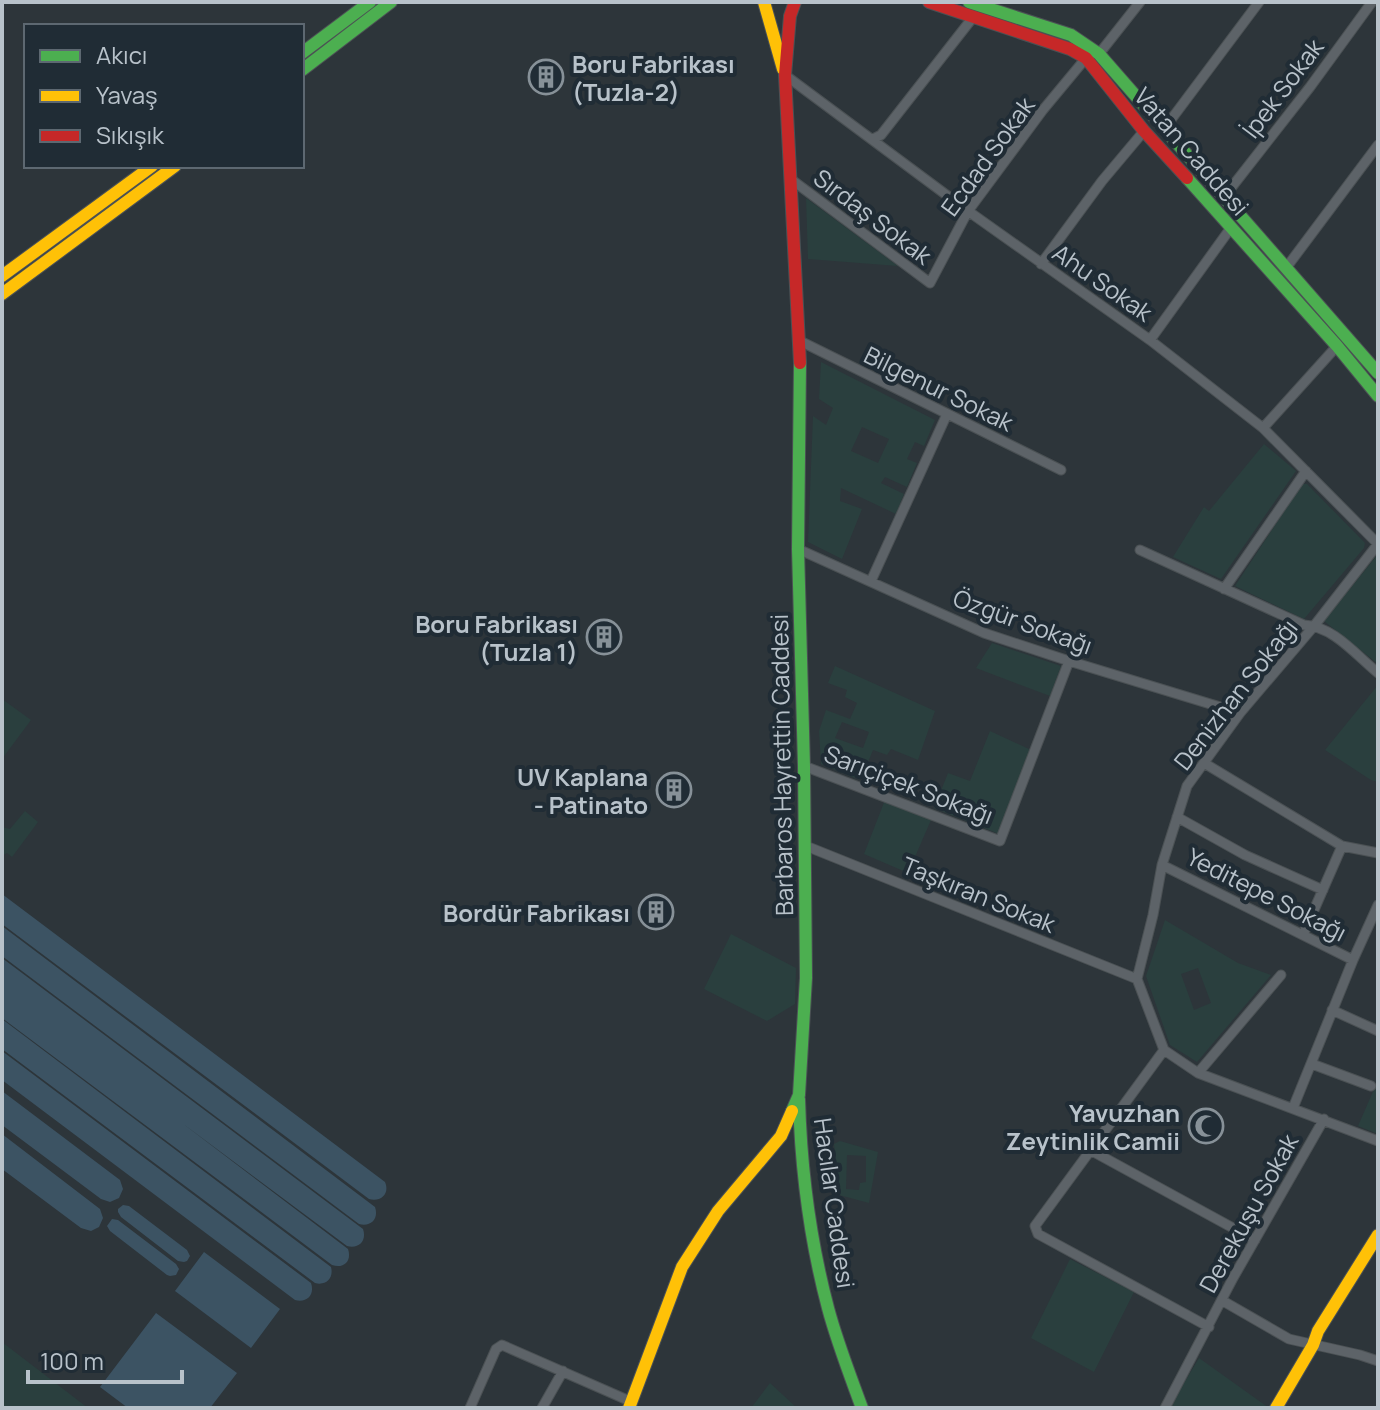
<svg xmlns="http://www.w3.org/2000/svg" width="1380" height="1410" viewBox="0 0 1380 1410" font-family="Manrope,sans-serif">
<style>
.green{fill:#2a3f3e;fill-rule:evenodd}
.water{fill:#3c5363}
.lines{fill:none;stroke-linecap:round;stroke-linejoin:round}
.street-casing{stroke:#4b5154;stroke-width:11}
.fast-casing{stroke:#4b5154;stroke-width:14}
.slow-casing{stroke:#4b5154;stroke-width:14}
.jam-casing{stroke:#4b5154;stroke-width:14}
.street{stroke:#5d6368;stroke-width:9}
.fast{stroke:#4caf50;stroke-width:12}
.slow{stroke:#ffc107;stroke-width:12}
.jam{stroke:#c62828;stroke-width:12}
.labels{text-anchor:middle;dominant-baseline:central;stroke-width:8;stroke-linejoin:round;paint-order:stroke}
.poi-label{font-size:24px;font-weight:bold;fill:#b8c2ca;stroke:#202c35;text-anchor:end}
.street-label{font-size:24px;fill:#b8c2ca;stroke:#202c35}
</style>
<rect width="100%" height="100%" fill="#2d353a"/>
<!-- green -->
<path class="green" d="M 806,198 L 898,266 L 808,259 Z
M 821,362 L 935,420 L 924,446 L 915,442 L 907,459 L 917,463 L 907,487 L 885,477 L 881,483 L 904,494 L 896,514 L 841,488 L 840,501 L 862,509 L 842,559 L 808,542 L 813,416 L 826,425 L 833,408 L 819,399 ZM 862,427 L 889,439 L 878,463 L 851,451 Z
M 1264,444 L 1296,471 L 1221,579 L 1173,557 L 1204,507 L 1209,511 Z
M 1302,484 L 1307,484 L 1365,543 L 1364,548 L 1304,619 L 1235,586 Z
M 1378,554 L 1378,664 L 1324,621 Z
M 992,643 L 1061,666 L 1050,696 L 976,668 Z
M 835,666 L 935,711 L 918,760 L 891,749 L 887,755 L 873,750 L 864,772 L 858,770 L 855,778 L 821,764 L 819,731 L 826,710 L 850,719 L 857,703 L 845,697 L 847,690 L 828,683 ZM 842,722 L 869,732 L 863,748 L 835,738 Z
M 1378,685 L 1378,782 L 1371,780 L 1325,750 Z
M 2,699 L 31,720 L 2,759 Z
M 990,731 L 1031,750 L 999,834 L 934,808 L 948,773 L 970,781 Z
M 885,800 L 931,820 L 908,873 L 864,854 Z
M 25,811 L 38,822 L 12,857 L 7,853 L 2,856 L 2,827 L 10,829 Z
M 1165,920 L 1238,963 L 1271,975 L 1197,1062 L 1170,1045 L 1146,976 ZM 1198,968 L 1211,1003 L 1194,1010 L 1181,974 Z
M 731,934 L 796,968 L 795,1004 L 767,1021 L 704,989 Z
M 1378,1080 L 1378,1134 L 1358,1126 Z
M 840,1141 L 878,1152 L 869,1203 L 839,1195 L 834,1144 ZM 847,1155 L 866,1156 L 866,1182 L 860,1183 L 859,1190 L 846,1189 Z
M 1070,1259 L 1134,1292 L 1094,1372 L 1031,1338 Z
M 2,1342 L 88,1408 L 2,1408 Z
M 1199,1358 L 1269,1408 L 1169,1408 Z
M 770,1383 L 797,1408 L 751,1408 Z"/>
<!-- water -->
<path class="water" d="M 2,894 L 385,1182 C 390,1194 381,1202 369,1199 L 2,924 Z
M 2,926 L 375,1207 C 379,1219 371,1227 359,1224 L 2,956 Z
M 2,958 L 363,1229 C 367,1241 359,1249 347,1246 L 182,1123 L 348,1249 C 352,1261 344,1269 332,1265 L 2,1018 Z
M 2,1019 L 331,1267 C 334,1278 326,1286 315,1283 L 2,1049 Z
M 2,1051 L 311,1283 C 315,1295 307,1303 295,1300 L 2,1080 Z
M 2,1091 L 120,1180 L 123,1189 L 119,1198 L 110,1202 L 101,1199 L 2,1125 Z
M 2,1134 L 100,1209 L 103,1218 L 99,1227 L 91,1231 L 81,1228 L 2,1169 Z
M 123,1205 L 129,1206 L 187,1250 L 190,1256 L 187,1261 L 184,1262 L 178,1261 L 121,1217 L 118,1212 L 118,1209 Z
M 112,1219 L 118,1220 L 176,1264 L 179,1269 L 176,1275 L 170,1276 L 167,1275 L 110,1231 L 107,1226 Z
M 204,1252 L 280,1309 L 251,1348 L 175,1291 Z
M 156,1313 L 237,1373 L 210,1408 L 128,1408 L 100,1387 Z"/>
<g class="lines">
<!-- street casing -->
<g class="street-casing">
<path id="street" d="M 1099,54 L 1140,2
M 785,75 L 968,211 L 1150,340 L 1263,428 L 1378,544 L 1314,626 L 1240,713 L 1187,786 L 1162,865 L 1153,915 L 1137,979
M 1164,129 L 1259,2
M 873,139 L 881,135 L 974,16
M 792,180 L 930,283 L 968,211 L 1042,111 L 1086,58
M 1224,197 L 1310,87 L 1372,2
M 1041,264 L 1102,181 L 1144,131
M 1286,268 L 1378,145
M 1150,340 L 1230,229
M 800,341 L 1061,470
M 1263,428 L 1337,346
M 798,549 L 984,633 L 1069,661 L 1240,713
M 1140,550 L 1304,625 C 1333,626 1356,655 1378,673
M 871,581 L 947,414
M 1224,589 L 1306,471
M 1204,763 L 1342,846 L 1378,853
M 804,766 L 1000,841 L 1069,661
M 1177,817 L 1245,855 L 1323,890
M 806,846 L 1137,979
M 1162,865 L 1353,960
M 1303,935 L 1342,846
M 1137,979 L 1164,1050 L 1198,1073 L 1378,1141
M 1332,1010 L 1378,1031
M 1164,1050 L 1035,1226 L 1038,1234 L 1209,1327
M 1312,1064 L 1371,1086
M 1198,1073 L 1281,975
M 1293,1108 L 1353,960 L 1378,905
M 1092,1151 L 1255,1240
M 1223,1301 L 1289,1339 L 1360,1355 L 1378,1361
M 470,1408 L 496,1349 L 502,1345 L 632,1402
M 542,1408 L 563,1371
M 1165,1408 L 1233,1278 L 1324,1119"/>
</g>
<!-- fast casing -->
<g class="fast-casing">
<path id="fast" d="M 969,2 L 1071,35 L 1099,54 L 1378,373
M 302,53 L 370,2
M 302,70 L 391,2
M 1187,178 L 1337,346 L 1378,396
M 799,1099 C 801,1170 810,1240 828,1308 C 837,1342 850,1375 862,1408
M 792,1111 L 799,1095 L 806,978 L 804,766 L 798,549 L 800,363"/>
</g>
<!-- slow casing -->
<g class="slow-casing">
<path id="slow" d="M 764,2 L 783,69
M 2,276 L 152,166
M 2,294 L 175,166
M 629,1408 L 682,1267 L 718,1211 L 781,1136 L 792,1111
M 1276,1408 L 1313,1345 L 1318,1331 L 1378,1235"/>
</g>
<!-- jam casing -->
<g class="jam-casing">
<path id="jam" d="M 795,2 L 790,16 L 785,75 L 800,363
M 929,2 L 1070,49 L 1086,58 L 1144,131 L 1187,178"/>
</g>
<!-- street -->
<use href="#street" class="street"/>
<!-- fast -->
<use href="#fast" class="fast"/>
<!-- slow -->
<use href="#slow" class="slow"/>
<!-- jam -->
<use href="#jam" class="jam"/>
</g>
<!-- icons -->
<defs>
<g id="building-ring" transform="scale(1.8)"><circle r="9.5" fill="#202c35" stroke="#879198" stroke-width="1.5"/><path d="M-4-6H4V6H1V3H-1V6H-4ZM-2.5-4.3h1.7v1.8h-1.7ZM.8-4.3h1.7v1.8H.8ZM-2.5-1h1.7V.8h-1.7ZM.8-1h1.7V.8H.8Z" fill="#879198"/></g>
<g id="mosque-ring" transform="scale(1.8)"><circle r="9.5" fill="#202c35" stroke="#879198" stroke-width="1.5"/><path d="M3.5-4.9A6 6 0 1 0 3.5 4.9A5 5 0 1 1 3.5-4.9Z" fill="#879198"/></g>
</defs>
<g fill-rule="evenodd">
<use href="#building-ring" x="546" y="77"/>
<use href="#building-ring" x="604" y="637"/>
<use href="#building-ring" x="674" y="790"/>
<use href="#building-ring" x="656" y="912"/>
<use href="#mosque-ring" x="1206" y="1126"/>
</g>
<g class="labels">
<!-- poi labels -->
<g class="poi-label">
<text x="572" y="63" text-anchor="start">Boru Fabrikası<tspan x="572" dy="28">(Tuzla-2)</tspan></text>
<text x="578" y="623">Boru Fabrikası<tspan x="578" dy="28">(Tuzla 1)</tspan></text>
<text x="648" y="776">UV Kaplana<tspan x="648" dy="28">- Patinato</tspan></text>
<text x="630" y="912">Bordür Fabrikası</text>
<text x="1180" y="1112">Yavuzhan<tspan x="1180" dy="28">Zeytinlik Camii</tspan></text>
</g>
<!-- street labels -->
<g class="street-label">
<text transform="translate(1282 88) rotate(-53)">İpek Sokak</text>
<text transform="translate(1192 151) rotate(49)">Vatan Caddesi</text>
<text transform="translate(987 156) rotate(-54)">Ecdad Sokak</text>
<text transform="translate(873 216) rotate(37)">Sırdaş Sokak</text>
<text transform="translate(1103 282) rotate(35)">Ahu Sokak</text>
<text transform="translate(939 388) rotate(26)">Bilgenur Sokak</text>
<text transform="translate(1023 621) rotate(20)">Özgür Sokağı</text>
<text transform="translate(1235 694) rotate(-52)">Denizhan Sokağı</text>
<text transform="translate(781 765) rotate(-91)">Barbaros Hayrettin Caddesi</text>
<text transform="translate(909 784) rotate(21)">Sarıçiçek Sokağı</text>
<text transform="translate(979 894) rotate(22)">Taşkıran Sokak</text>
<text transform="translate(1267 894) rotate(27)">Yeditepe Sokağı</text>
<text transform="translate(835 1203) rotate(82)">Hacılar Caddesi</text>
<text transform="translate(1248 1213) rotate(-61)">Derekuşu Sokak</text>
</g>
</g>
<!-- border -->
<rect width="1380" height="1410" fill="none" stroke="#b8c2ca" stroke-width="8"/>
<!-- legend -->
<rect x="24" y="24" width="280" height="144" fill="#202c35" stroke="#5d6871" stroke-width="2"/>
<rect x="40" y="50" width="40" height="12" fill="#4caf50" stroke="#5d6871" stroke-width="2"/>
<text x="96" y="64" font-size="24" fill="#b8c2ca">Akıcı</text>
<rect x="40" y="90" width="40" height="12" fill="#ffc107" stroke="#5d6871" stroke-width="2"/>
<text x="96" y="104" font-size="24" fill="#b8c2ca">Yavaş</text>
<rect x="40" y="130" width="40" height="12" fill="#c62828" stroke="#5d6871" stroke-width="2"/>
<text x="96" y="144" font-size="24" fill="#b8c2ca">Sıkışık</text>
<!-- scale -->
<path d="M28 1370v12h154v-12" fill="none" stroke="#b8c2ca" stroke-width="4"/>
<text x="40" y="1370" font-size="24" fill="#b8c2ca" stroke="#202c35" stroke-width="6" paint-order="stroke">100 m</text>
</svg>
